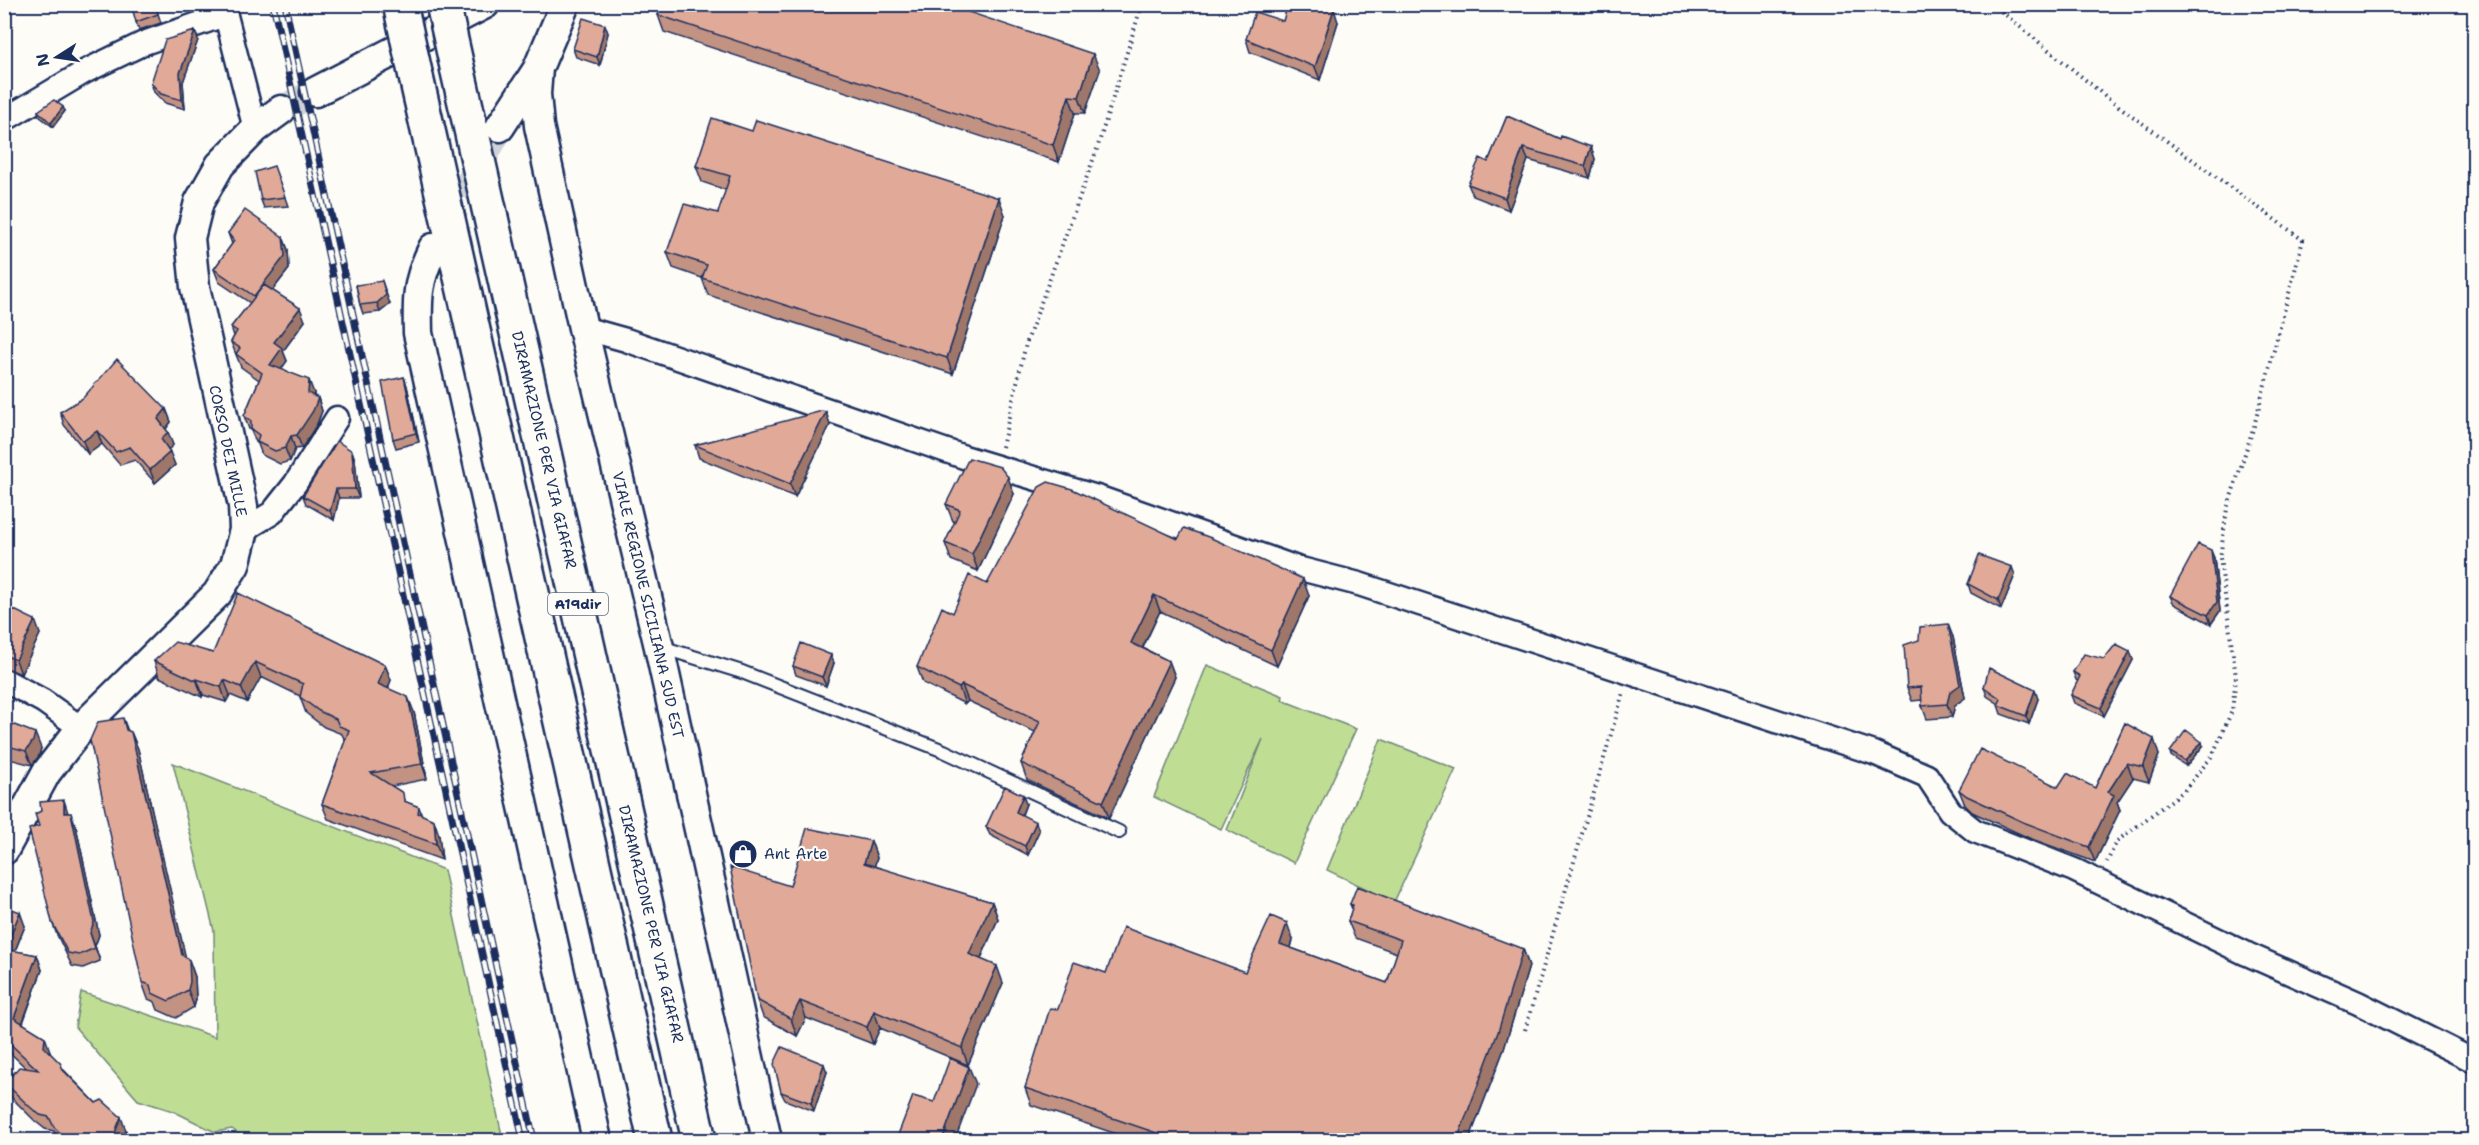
<svg xmlns="http://www.w3.org/2000/svg" width="2479" height="1145" viewBox="0 0 2479 1145" font-family="'Shantell Sans',sans-serif">
<style>
.green{fill:#c0dd94;stroke:#6e8679;stroke-width:1.5}
.lines{fill:none;stroke-linecap:round;stroke-linejoin:round}
.tertiary-tunnel{stroke:#d0d3d8;stroke-width:28;stroke-dasharray:28 14;stroke-linecap:butt}
.service-casing{stroke:#1b2f5e;stroke-width:16}
.minor-casing{stroke:#1b2f5e;stroke-width:27}
.tertiary-casing{stroke:#1b2f5e;stroke-width:33}
.motorway-casing{stroke:#1b2f5e;stroke-width:38}
.path{stroke:#1b2f5e;stroke-width:4;stroke-dasharray:1.5 4.5;stroke-linecap:butt}
.service{stroke:#fdfcf7;stroke-width:12}
.minor{stroke:#fdfcf7;stroke-width:22}
.tertiary{stroke:#fdfcf7;stroke-width:28}
.motorway{stroke:#fdfcf7;stroke-width:33}
.rail-casing{stroke:#1b2f5e;stroke-width:7}
.rail{stroke:#fdfcf7;stroke-width:4.5;stroke-dasharray:14;stroke-linecap:butt}
.motorway-bridge-casing{stroke:#1b2f5e;stroke-width:38;stroke-linecap:butt}
.motorway-bridge{stroke:#fdfcf7;stroke-width:33}
.wall{fill:#c29283;stroke:#1b2f5e;stroke-width:1.5}
.shaded-wall{fill:#9e776a;stroke:#1b2f5e;stroke-width:1.5}
.building{fill:#e1aa98;stroke:#1b2f5e;stroke-width:1.5}
.labels{text-anchor:middle;dominant-baseline:central;stroke-width:4.5;stroke-linejoin:round;paint-order:stroke}
.shield{fill:#fdfcf7;stroke:#5f6c8c;stroke-width:1.5}
.shield-label{font-size:14px;font-weight:bold;fill:#1b2f5e}
.street-label{font-size:15px;fill:#1b2f5e;stroke:#fdfcf7}
.poi-label{font-size:15px;fill:#1b2f5e;stroke:#fdfcf7;text-anchor:start}
</style>
<rect width="100%" height="100%" fill="#fdfcf7"/>
<filter id="ink" filterUnits="userSpaceOnUse"><feTurbulence type="fractalNoise" baseFrequency=".0167" numOctaves="2"/><feDisplacementMap in="SourceGraphic" scale="12" xChannelSelector="R" yChannelSelector="G"/><feConvolveMatrix kernelMatrix="1 2 1 2 8 2 1 2 1" color-interpolation-filters="sRGB"/></filter>
<g filter="url(#ink)">
<!-- green -->
<path class="green" d="M 1207,665 L 1283,696 L 1282,700 L 1356,729 L 1294,863 L 1227,830 L 1263,739 L 1221,829 L 1154,797 Z
M 1381,739 L 1456,769 L 1394,902 L 1327,870 Z
M 173,763 L 444,870 L 503,1140 L 247,1140 L 232,1129 L 215,1132 L 173,1111 L 138,1100 L 75,1027 L 81,992 L 215,1037 L 214,931 Z"/>
<g class="lines">
<!-- tertiary-tunnel -->
<path class="tertiary-tunnel" d="M 281,110 L 315,92
M 442,233 L 500,127"/>
<!-- service casing -->
<g class="service-casing">
<path id="service" d="M 661,647 L 742,672 L 944,751 L 1119,832"/>
</g>
<!-- minor casing -->
<g class="minor-casing">
<path id="minor" d="M 223,4 L 255,129
M 4,120 L 86,71 L 144,43 L 224,15
M 583,328 L 626,340 L 964,457 L 1100,498 L 1297,568 L 1359,584 L 1874,753 L 1927,776 L 1950,811 L 1975,831 L 2074,870 L 2247,954 L 2358,1003 L 2474,1061
M 244,530 L 272,513 L 295,484 L 337,418
M 4,680 L 43,701 L 81,728"/>
</g>
<!-- tertiary casing -->
<g class="tertiary-casing">
<path id="tertiary" d="M 565,4 L 538,68 L 536,94 L 539,126 L 583,328 L 659,647 L 767,1140
M 315,92 L 485,4
M 500,127 L 537,70
M 433,248 C 417,281 417,297 418,333 L 597,1140
M 4,850 L 46,773 L 81,728 L 217,594 L 235,565 L 244,530 L 243,506 L 195,287 L 190,238 L 199,202 L 220,165 L 255,129 L 281,110"/>
</g>
<!-- motorway casing -->
<g class="motorway-casing">
<path id="motorway" d="M 457,67 L 699,1140
M 416,77 L 655,1140"/>
</g>
<!-- path -->
<path class="path" d="M 1992,4 L 2109,99 L 2303,240 L 2254,426 L 2227,509 L 2220,558 L 2236,677 L 2232,711 L 2212,756 L 2184,791 L 2117,841 L 2107,862
M 1002,447 L 1026,344 L 1097,149 L 1142,4
M 1525,1030 L 1623,693"/>
<!-- service -->
<use href="#service" class="service"/>
<!-- minor -->
<use href="#minor" class="minor"/>
<!-- tertiary -->
<use href="#tertiary" class="tertiary"/>
<!-- motorway -->
<use href="#motorway" class="motorway"/>
<!-- rail casing -->
<g class="rail-casing">
<path id="rail" d="M 273,4 L 523,1140
M 285,4 L 534,1140"/>
</g>
<!-- rail -->
<use href="#rail" class="rail"/>
<!-- motorway-bridge casing -->
<g class="motorway-bridge-casing">
<path id="motorway-bridge" d="M 400,4 L 416,77
M 443,4 L 457,67"/>
</g>
<!-- motorway-bridge -->
<use href="#motorway-bridge" class="motorway-bridge"/>
</g>
<!-- wall -->
<path class="wall" d="M 155,4 L 161,23 L 139,30 L 136,22 Z
M 658,15 L 1100,70 L 1085,113 L 1075,113 L 1059,162 L 664,32 Z
M 1283,21 L 1338,22 L 1320,80 L 1250,52 L 1246,39 Z
M 605,25 L 608,33 L 600,65 L 576,57 L 573,49 Z
M 195,31 L 198,40 L 183,82 L 185,109 L 165,103 L 154,92 L 151,83 Z
M 38,111 L 65,111 L 53,127 L 39,116 Z
M 1507,116 L 1560,139 L 1591,147 L 1595,159 L 1590,178 L 1528,160 L 1509,210 L 1473,196 L 1468,184 L 1488,162 Z
M 696,166 L 1005,215 L 953,374 L 708,295 L 702,278 L 673,268 L 667,252 L 718,213 L 726,190 L 702,182 Z
M 277,175 L 288,206 L 264,208 L 261,200 Z
M 228,233 L 283,237 L 288,250 L 289,269 L 272,291 L 305,321 L 283,351 L 287,361 L 281,369 L 314,393 L 314,396 L 318,398 L 322,411 L 317,424 L 302,448 L 295,449 L 290,461 L 280,464 L 262,455 L 258,444 L 256,442 L 251,431 L 249,429 L 244,416 L 259,380 L 241,367 L 231,342 L 234,336 L 231,327 L 250,303 L 219,282 L 214,269 L 232,244 Z
M 356,285 L 390,304 L 380,312 L 363,314 L 360,305 Z
M 404,377 L 407,386 L 419,442 L 396,448 L 393,439 Z
M 166,409 L 171,422 L 166,429 L 173,445 L 168,449 L 175,465 L 155,483 L 135,460 L 120,465 L 102,444 L 88,454 L 64,425 L 60,412 Z
M 826,412 L 830,425 L 795,497 L 699,458 L 695,445 Z
M 352,451 L 355,460 L 359,498 L 339,498 L 334,520 L 306,504 L 303,496 Z
M 1014,494 L 978,571 L 951,560 L 945,543 L 955,522 L 953,521 L 946,504 Z
M 1178,539 L 1309,596 L 1277,666 L 1160,611 L 1143,648 L 1169,661 L 1175,677 L 1109,818 L 1027,780 L 1021,763 L 1035,732 L 968,701 L 965,704 L 923,683 L 917,667 L 953,613 L 987,584 Z
M 2214,558 L 2220,611 L 2211,624 L 2174,604 L 2170,596 Z
M 2015,575 L 2001,609 L 1971,593 L 1968,584 Z
M 4,605 L 40,634 L 21,674 L 4,667 Z
M 1953,637 L 1965,698 L 1955,705 L 1952,717 L 1927,719 L 1922,706 L 1922,700 L 1912,701 L 1907,688 Z
M 213,653 L 385,665 L 391,680 L 388,688 L 414,712 L 427,779 L 392,786 L 406,802 L 419,807 L 422,815 L 439,835 L 442,860 L 328,819 L 322,804 L 345,741 L 342,734 L 324,727 L 306,713 L 300,697 L 300,696 L 261,677 L 247,702 L 230,695 L 226,702 L 203,695 L 202,697 L 159,677 L 154,661 Z
M 2104,659 L 2133,660 L 2104,716 L 2074,703 L 2071,695 L 2078,681 L 2076,680 L 2073,672 Z
M 834,663 L 826,686 L 796,675 L 793,666 Z
M 1984,687 L 2038,699 L 2029,724 L 2001,714 L 1998,705 L 1999,704 L 1987,696 Z
M 123,718 L 128,731 L 131,732 L 138,749 L 185,957 L 189,960 L 195,977 L 196,999 L 194,1007 L 176,1018 L 158,1010 L 155,1002 L 148,999 L 142,982 Z
M 4,721 L 41,748 L 39,756 L 32,765 L 6,758 L 4,761 Z
M 2125,723 L 2159,755 L 2149,782 L 2133,778 L 2117,802 L 2120,810 L 2095,862 L 2029,838 L 1972,812 L 1965,805 L 1959,790 L 2095,788 Z
M 2203,746 L 2186,766 L 2171,756 L 2170,752 Z
M 1026,804 L 1022,815 L 1039,831 L 1028,855 L 990,835 L 986,827 Z
M 68,813 L 76,826 L 99,935 L 95,946 L 100,961 L 83,968 L 72,966 L 57,935 L 52,922 L 39,826 Z
M 871,841 L 877,858 L 874,867 L 992,902 L 998,919 L 981,959 L 1003,983 L 968,1065 L 880,1028 L 873,1044 L 806,1018 L 797,1036 L 763,1017 L 757,1000 L 790,886 Z
M 1350,904 L 1523,949 L 1529,966 L 1504,1049 L 1469,1140 L 1134,1140 L 1031,1105 L 1025,1088 L 1058,1009 L 1245,972 L 1293,940 L 1291,948 L 1387,983 L 1397,953 L 1355,938 L 1348,921 L 1352,909 Z
M 4,906 L 25,926 L 15,951 L 37,955 L 42,970 L 23,1023 L 50,1051 L 50,1053 L 64,1070 L 96,1103 L 126,1131 L 122,1140 L 59,1140 L 54,1131 L 45,1129 L 35,1121 L 11,1097 L 5,1083 L 26,1068 L 4,1047 Z
M 827,1072 L 814,1111 L 785,1100 L 781,1092 Z"/>
<!-- shaded-wall -->
<path class="shaded-wall" d="M 1334,9 L 1338,22 L 1320,80 L 1315,67 Z
M 605,25 L 608,33 L 600,65 L 597,57 Z
M 195,31 L 198,40 L 183,82 L 185,109 L 182,100 L 180,73 Z
M 1093,54 L 1100,70 L 1085,113 L 1079,97 Z
M 1069,96 L 1075,113 L 1059,162 L 1053,145 Z
M 63,107 L 65,111 L 53,127 L 51,123 Z
M 1591,147 L 1595,159 L 1590,178 L 1585,166 Z
M 1523,148 L 1528,160 L 1509,210 L 1505,198 Z
M 999,198 L 1005,215 L 953,374 L 947,358 Z
M 283,237 L 288,250 L 289,269 L 258,309 L 254,296 Z
M 382,281 L 390,304 L 380,312 L 377,303 Z
M 300,308 L 305,321 L 283,351 L 287,361 L 275,378 L 270,365 L 274,342 Z
M 404,377 L 407,386 L 419,442 L 416,433 Z
M 309,380 L 314,393 L 313,406 L 308,393 Z
M 318,398 L 322,411 L 317,424 L 302,448 L 297,435 Z
M 166,409 L 171,422 L 163,432 L 158,419 Z
M 826,412 L 830,425 L 795,497 L 790,484 Z
M 97,431 L 102,444 L 88,454 L 83,441 Z
M 168,432 L 173,445 L 166,452 L 161,439 Z
M 291,436 L 295,449 L 290,461 L 285,448 Z
M 352,451 L 355,460 L 359,498 L 355,489 Z
M 170,452 L 175,465 L 155,483 L 150,470 Z
M 1008,477 L 1014,494 L 978,571 L 972,554 Z
M 336,489 L 339,498 L 334,520 L 330,511 Z
M 2211,550 L 2214,558 L 2220,611 L 2211,624 L 2208,615 Z
M 2012,567 L 2015,575 L 2001,609 L 1998,600 Z
M 1303,579 L 1309,596 L 1277,666 L 1271,650 Z
M 1154,595 L 1160,611 L 1137,659 L 1131,643 Z
M 35,620 L 40,634 L 21,674 L 16,660 Z
M 1948,624 L 1953,637 L 1965,698 L 1955,705 L 1952,717 L 1947,704 Z
M 2130,651 L 2133,660 L 2104,716 L 2101,708 Z
M 831,655 L 834,663 L 826,686 L 822,677 Z
M 1169,661 L 1175,677 L 1109,818 L 1103,802 Z
M 255,662 L 261,677 L 247,702 L 241,687 Z
M 385,665 L 391,680 L 384,699 L 378,684 Z
M 197,679 L 203,695 L 202,697 L 197,681 Z
M 224,680 L 230,695 L 226,702 L 221,687 Z
M 962,685 L 968,701 L 965,704 L 959,688 Z
M 2035,690 L 2038,699 L 2029,724 L 2026,716 Z
M 408,697 L 414,712 L 427,779 L 422,764 Z
M 131,732 L 138,749 L 189,972 L 182,955 Z
M 35,733 L 41,748 L 39,756 L 32,765 L 26,751 Z
M 2154,739 L 2159,755 L 2149,782 L 2143,767 Z
M 2202,742 L 2203,746 L 2186,766 L 2185,761 Z
M 2127,763 L 2133,778 L 2117,802 L 2120,810 L 2095,862 L 2089,847 L 2108,792 Z
M 1023,795 L 1026,804 L 1019,821 L 1016,812 Z
M 64,800 L 68,813 L 64,813 Z
M 71,813 L 76,826 L 99,935 L 95,946 L 100,961 L 90,933 Z
M 434,820 L 439,835 L 442,860 L 436,844 Z
M 1036,822 L 1039,831 L 1028,855 L 1025,846 Z
M 871,841 L 877,858 L 870,880 L 864,863 Z
M 992,902 L 998,919 L 975,971 L 969,954 Z
M 20,912 L 25,926 L 10,963 L 5,949 Z
M 1287,923 L 1293,940 L 1286,961 L 1280,944 Z
M 1523,949 L 1529,966 L 1504,1049 L 1469,1140 L 1457,1140 Z
M 37,955 L 42,970 L 19,1032 L 14,1018 Z
M 189,960 L 195,977 L 196,999 L 194,1007 L 188,990 Z
M 997,966 L 1003,983 L 968,1065 L 962,1048 Z
M 800,1001 L 806,1018 L 797,1036 L 791,1019 Z
M 874,1011 L 880,1028 L 873,1044 L 867,1027 Z
M 45,1037 L 50,1051 L 49,1061 L 44,1047 Z
M 824,1064 L 827,1072 L 814,1111 L 811,1103 Z
M 969,1067 L 976,1084 L 955,1140 L 942,1140 Z
M 121,1117 L 126,1131 L 122,1140 L 112,1140 Z"/>
<!-- building -->
<path class="building" d="M 131,4 L 155,4 L 158,14 L 136,22 Z
M 662,4 L 945,4 L 1093,54 L 1079,97 L 1069,96 L 1053,145 L 658,15 Z
M 1288,4 L 1319,4 L 1334,9 L 1315,67 L 1246,39 L 1255,12 L 1283,21 Z
M 583,18 L 605,25 L 597,57 L 573,49 Z
M 195,31 L 180,73 L 182,100 L 161,94 L 151,83 L 165,40 Z
M 54,100 L 63,107 L 51,123 L 38,111 Z
M 1507,116 L 1560,139 L 1561,136 L 1591,147 L 1585,166 L 1523,148 L 1505,198 L 1468,184 L 1480,158 L 1488,162 Z
M 712,118 L 752,131 L 756,120 L 999,198 L 947,358 L 702,278 L 707,265 L 667,252 L 684,204 L 718,213 L 730,176 L 696,166 Z
M 274,166 L 285,197 L 261,200 L 255,172 Z
M 245,210 L 283,237 L 285,256 L 254,296 L 214,269 L 234,241 L 228,233 Z
M 382,281 L 386,295 L 377,303 L 360,305 L 356,285 Z
M 264,285 L 300,308 L 274,342 L 282,348 L 270,365 L 309,380 L 308,393 L 318,398 L 313,411 L 297,435 L 291,436 L 285,448 L 275,451 L 257,442 L 259,435 L 251,429 L 251,421 L 244,416 L 262,373 L 236,354 L 240,348 L 231,342 L 237,331 L 231,327 Z
M 117,359 L 166,409 L 158,419 L 168,432 L 161,439 L 170,452 L 150,470 L 130,447 L 116,452 L 97,431 L 83,441 L 60,412 L 83,398 Z
M 404,377 L 416,433 L 393,439 L 382,382 Z
M 822,411 L 826,412 L 790,484 L 695,445 Z
M 337,441 L 352,451 L 355,489 L 336,489 L 330,511 L 303,496 Z
M 969,458 L 1000,467 L 1008,477 L 972,554 L 945,543 L 960,510 L 946,504 Z
M 1048,482 L 1072,489 L 1178,539 L 1184,528 L 1211,538 L 1303,579 L 1271,650 L 1154,595 L 1131,643 L 1169,661 L 1103,802 L 1021,763 L 1040,721 L 962,685 L 959,688 L 917,667 L 942,607 L 953,613 L 969,575 L 987,584 L 1039,487 Z
M 2198,544 L 2211,550 L 2217,602 L 2208,615 L 2170,596 Z
M 1979,555 L 2012,567 L 1998,600 L 1968,584 Z
M 238,593 L 385,665 L 378,684 L 408,697 L 422,764 L 371,773 L 403,793 L 404,801 L 419,807 L 418,813 L 434,820 L 436,844 L 322,804 L 349,730 L 339,726 L 336,719 L 319,711 L 300,697 L 303,684 L 255,662 L 241,687 L 224,680 L 221,687 L 197,679 L 197,681 L 154,661 L 175,642 L 213,653 Z
M 4,605 L 35,620 L 16,660 L 4,655 Z
M 1948,624 L 1960,685 L 1950,692 L 1947,704 L 1922,706 L 1921,687 L 1907,688 L 1904,645 L 1919,640 L 1920,627 Z
M 801,643 L 831,655 L 822,677 L 793,666 Z
M 2116,644 L 2130,651 L 2101,708 L 2071,695 L 2080,676 L 2073,672 L 2084,654 L 2104,659 Z
M 1989,668 L 2035,690 L 2026,716 L 1998,705 L 2001,699 L 1984,687 Z
M 123,718 L 126,730 L 131,732 L 182,955 L 189,960 L 190,982 L 188,990 L 169,1001 L 152,993 L 150,985 L 142,982 L 90,740 L 98,722 Z
M 4,721 L 35,733 L 33,741 L 26,751 L 4,745 Z
M 2125,723 L 2154,739 L 2143,767 L 2127,763 L 2108,792 L 2114,795 L 2089,847 L 2023,822 L 1967,796 L 1959,790 L 1980,749 L 2058,787 L 2067,773 L 2095,788 Z
M 2186,730 L 2202,742 L 2185,761 L 2170,752 Z
M 1005,786 L 1023,795 L 1016,812 L 1036,822 L 1025,846 L 986,827 Z
M 64,800 L 64,813 L 71,813 L 94,922 L 90,933 L 95,948 L 79,955 L 68,953 L 52,922 L 29,829 L 39,826 L 35,814 L 41,811 L 40,802 Z
M 807,828 L 871,841 L 864,863 L 992,902 L 969,954 L 997,966 L 962,1048 L 874,1011 L 867,1027 L 800,1001 L 791,1019 L 757,1000 L 730,867 L 790,886 Z
M 1357,886 L 1523,949 L 1498,1032 L 1457,1140 L 1177,1140 L 1025,1088 L 1050,1008 L 1058,1009 L 1074,962 L 1106,973 L 1123,927 L 1245,972 L 1271,916 L 1287,923 L 1280,944 L 1387,983 L 1401,940 L 1348,921 L 1353,905 L 1350,904 Z
M 4,906 L 20,912 L 5,949 L 37,955 L 14,1018 L 45,1037 L 44,1047 L 61,1064 L 63,1070 L 96,1103 L 102,1100 L 121,1117 L 112,1140 L 68,1140 L 54,1127 L 49,1117 L 40,1115 L 30,1107 L 5,1083 L 19,1067 L 38,1070 L 4,1038 Z
M 782,1047 L 824,1064 L 811,1103 L 781,1092 L 774,1064 Z
M 950,1058 L 969,1067 L 942,1140 L 896,1140 L 913,1096 L 934,1102 Z
M 143,1137 L 173,1140 L 143,1140 Z"/>
</g>
<!-- icons -->
<defs>
<g id="shop-disc" transform="scale(1.5)"><circle r="9.5" fill="#1b2f5e" stroke="#fdfcf7"/><path d="M-5-2.5h2.3a2.7 3.5 0 0 1 5.4 0H5L5.5 6h-11ZM-1.5-2.5h3a1.5 2.3 0 0 0-3 0Z" fill="#fff"/></g>
</defs>
<g fill-rule="evenodd">
<use href="#shop-disc" x="743" y="854"/>
</g>
<g class="labels">
<!-- shield labels -->
<rect class="shield" x="548" y="593" width="60" height="22" rx="4.5"/>
<g class="shield-label">
<text x="578" y="604">A19dir</text>
</g>
<!-- street labels -->
<g class="street-label">
<text transform="translate(544 450) rotate(77)">DIRAMAZIONE PER VIA GIAFAR</text>
<text transform="translate(228 451) rotate(78)">CORSO DEI MILLE</text>
<text transform="translate(648 605) rotate(77)">VIALE REGIONE SICILIANA SUD EST</text>
<text transform="translate(651 924) rotate(77)">DIRAMAZIONE PER VIA GIAFAR</text>
</g>
<!-- poi labels -->
<g class="poi-label">
<text x="764" y="854">Ant Arte</text>
</g>
</g>
<!-- margin -->
<rect width="2479" height="1145" fill="none" stroke="#fdfcf7" stroke-width="24"/>
<rect x="12" y="12" width="2455" height="1121" fill="none" stroke="#1b2f5e" stroke-width="2" filter="url(#ink)"/>
<!-- north arrow -->
<g transform="translate(57 57) rotate(258)" stroke="#fdfcf7" stroke-width="4.5" paint-order="stroke">
<path d="M0-4.5L10 22L0 15L-10 22Z" fill="#1b2f5e"/>
<text y="-9" font-size="16" font-weight="bold" text-anchor="middle" fill="#1b2f5e">N</text>
</g>
</svg>
